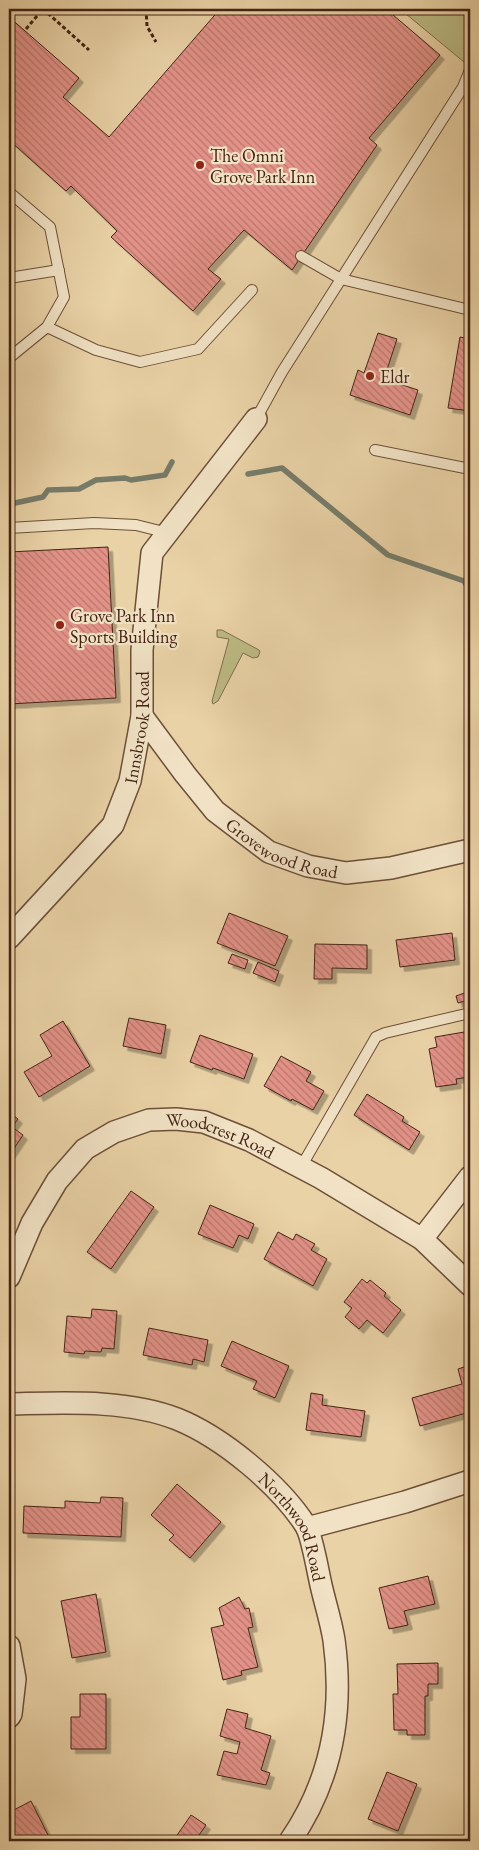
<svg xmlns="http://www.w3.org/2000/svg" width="479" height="1850" viewBox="0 0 479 1850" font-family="'EB Garamond',serif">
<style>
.grass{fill:#bcba83;stroke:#806e4c}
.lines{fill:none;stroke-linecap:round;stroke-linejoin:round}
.stream{stroke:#767c6b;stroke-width:5.5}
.building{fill:url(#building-back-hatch);stroke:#442314;filter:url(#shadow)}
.lane-casing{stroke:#6d4f38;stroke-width:12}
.street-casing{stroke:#6d4f38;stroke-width:24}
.path{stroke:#442314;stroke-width:3;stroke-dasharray:4 2.5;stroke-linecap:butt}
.lane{stroke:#f1e2c5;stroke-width:10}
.street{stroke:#f1e2c5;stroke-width:21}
.poi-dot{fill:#8f2418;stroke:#f1e2c5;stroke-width:2}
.labels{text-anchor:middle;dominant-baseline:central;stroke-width:4.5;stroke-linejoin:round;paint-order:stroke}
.poi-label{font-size:18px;fill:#442314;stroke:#f1e2c5;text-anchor:start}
.street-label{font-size:18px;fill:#442314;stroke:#f1e2c5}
</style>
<defs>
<pattern id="building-back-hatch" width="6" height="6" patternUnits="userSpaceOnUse" patternTransform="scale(1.25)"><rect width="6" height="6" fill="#e39288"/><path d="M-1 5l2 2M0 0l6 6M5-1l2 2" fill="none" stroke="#ba776e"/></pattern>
<filter id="shadow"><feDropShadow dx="4.5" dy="4.5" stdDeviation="0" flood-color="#0004"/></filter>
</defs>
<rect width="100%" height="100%" fill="#e9d2a6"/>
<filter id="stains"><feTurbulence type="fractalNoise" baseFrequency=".004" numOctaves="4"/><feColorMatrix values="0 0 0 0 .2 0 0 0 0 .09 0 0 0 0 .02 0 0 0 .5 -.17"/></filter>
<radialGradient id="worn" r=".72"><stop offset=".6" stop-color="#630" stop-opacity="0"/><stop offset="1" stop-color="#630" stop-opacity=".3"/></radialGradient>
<!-- grass -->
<path class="grass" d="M 400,9 L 470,9 L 470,67 Z
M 217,630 L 222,630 L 259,650 L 260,652 L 258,657 L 253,658 L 243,653 L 218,701 L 213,704 L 212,701 L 229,639 L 217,637 Z"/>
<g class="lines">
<!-- stream -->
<path class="stream" d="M 248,474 L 282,468 L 388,555 L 464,581 L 470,591
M 15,503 L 43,497 L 48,490 L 79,489 L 96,480 L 125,478 L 131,480 L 165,475 L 172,462"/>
</g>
<!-- building -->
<path class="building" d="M 220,9 L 386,9 L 440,55 L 369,138 L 377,145 L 292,270 L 244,230 L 208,269 L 221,279 L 193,311 L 111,237 L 117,231 L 71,186 L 66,191 L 9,140 L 9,17 L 79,78 L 63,97 L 109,137 Z
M 378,333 L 397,339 L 384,379 L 418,390 L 410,415 L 350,395 L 358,370 L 364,373 Z
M 460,337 L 470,339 L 470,411 L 448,408 Z
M 108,547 L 116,698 L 9,704 L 9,552 Z
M 229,913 L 288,936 L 275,966 L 217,943 Z
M 452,933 L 455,960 L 400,967 L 396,940 Z
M 315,944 L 367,945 L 367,969 L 332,968 L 332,979 L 314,979 Z
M 232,954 L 248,960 L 245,969 L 228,963 Z
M 258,962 L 279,971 L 275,982 L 253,973 Z
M 467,992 L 469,1000 L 458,1003 L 456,996 Z
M 129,1018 L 166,1025 L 161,1054 L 123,1046 Z
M 63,1021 L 90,1066 L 39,1097 L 24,1072 L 52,1056 L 40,1035 Z
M 470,1031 L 470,1077 L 456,1079 L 457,1084 L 436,1087 L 429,1049 L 437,1047 L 435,1037 Z
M 200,1035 L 253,1054 L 244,1079 L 213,1068 L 212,1070 L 190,1062 Z
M 281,1056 L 311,1072 L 306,1081 L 324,1091 L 313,1110 L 292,1099 L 291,1101 L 264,1086 Z
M 367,1094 L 404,1117 L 402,1121 L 420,1132 L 409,1150 L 354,1115 Z
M 9,1112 L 18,1119 L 12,1127 L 23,1135 L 9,1156 Z
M 131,1191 L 154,1207 L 111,1269 L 87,1252 Z
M 210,1205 L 254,1224 L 248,1239 L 239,1235 L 233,1248 L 198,1234 Z
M 278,1232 L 293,1240 L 296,1234 L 315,1244 L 311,1250 L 327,1259 L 313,1286 L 264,1259 Z
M 362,1279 L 367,1283 L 370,1280 L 386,1293 L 384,1296 L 401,1310 L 383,1333 L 367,1320 L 359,1329 L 345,1317 L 352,1308 L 344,1302 Z
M 92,1309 L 117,1311 L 114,1349 L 102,1348 L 101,1352 L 85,1351 L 84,1354 L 64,1352 L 67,1316 L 91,1318 Z
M 149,1328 L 208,1340 L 204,1362 L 193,1359 L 192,1365 L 143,1355 Z
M 232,1341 L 289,1366 L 275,1398 L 253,1389 L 257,1381 L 221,1366 Z
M 470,1365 L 470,1412 L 420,1426 L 412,1398 L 462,1384 L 458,1369 Z
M 311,1393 L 323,1395 L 322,1405 L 365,1411 L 361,1437 L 306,1430 Z
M 177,1484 L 221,1522 L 190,1558 L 169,1540 L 174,1535 L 151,1515 Z
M 101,1497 L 123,1498 L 121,1537 L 23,1533 L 24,1506 L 65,1508 L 65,1501 L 100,1503 Z
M 428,1576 L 435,1604 L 404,1611 L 408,1625 L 389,1629 L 379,1588 Z
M 96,1594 L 106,1652 L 72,1658 L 61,1601 Z
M 239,1597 L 245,1609 L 249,1608 L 253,1627 L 248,1628 L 258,1667 L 241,1671 L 242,1675 L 223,1680 L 211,1628 L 224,1625 L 219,1608 Z
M 438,1663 L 438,1684 L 428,1684 L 428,1696 L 425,1696 L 425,1735 L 407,1735 L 407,1730 L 394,1730 L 393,1694 L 398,1694 L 397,1664 Z
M 80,1694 L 106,1694 L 106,1749 L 71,1749 L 71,1717 L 80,1717 Z
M 227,1709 L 248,1714 L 245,1728 L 271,1736 L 261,1770 L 270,1773 L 266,1785 L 217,1775 L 224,1751 L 237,1754 L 240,1742 L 220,1736 Z
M 387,1772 L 417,1784 L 398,1831 L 368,1819 Z
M 31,1801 L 51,1841 L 9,1841 L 9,1815 L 11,1814 L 10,1812 Z
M 191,1815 L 206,1825 L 195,1841 L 173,1841 Z"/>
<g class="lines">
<!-- lane casing -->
<g class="lane-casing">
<path id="lane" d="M 9,192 L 50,227 L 64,297 L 47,327 L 9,358
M 301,256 L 341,279 L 470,310
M 9,278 L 59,270
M 47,327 L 96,350 L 140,362 L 198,349 L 252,290
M 256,419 L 282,372 L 463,87 L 470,70
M 375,450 L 470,469
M 9,528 L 94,523 L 136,525 L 168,533
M 301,1167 L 376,1037 L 385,1033 L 470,1013"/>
</g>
<!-- street casing -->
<g class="street-casing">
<g id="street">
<path id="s1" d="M 142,716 L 185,774 L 215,811 L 269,852 L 308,866 L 346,873 L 391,868 L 470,850"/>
<path id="s2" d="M 9,938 L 113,825 L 130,781 L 142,716 L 142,650 L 152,553 L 256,419"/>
<path d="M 422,1239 L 470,1177"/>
<path id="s3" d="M 9,1277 L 32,1223 L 57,1181 L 85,1149 L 114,1132 L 149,1120 L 176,1119 L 204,1122 L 249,1140 L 321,1178 L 422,1239 L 470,1285"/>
<path id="s4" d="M 9,1404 C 63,1403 126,1399 177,1419 C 222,1437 280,1485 306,1526 C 312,1536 318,1572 321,1585 C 325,1603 331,1621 334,1640 C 344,1713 332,1780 290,1841"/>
<path d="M 307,1528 L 405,1502 L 470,1481"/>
<path d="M 9,1646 L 15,1679 L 11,1714 L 9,1717"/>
</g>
</g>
<!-- path -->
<path class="path" d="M 43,9 L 89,50
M 146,9 L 147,26 L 156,42
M 26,29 L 43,9"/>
<!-- lane -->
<use href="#lane" class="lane"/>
<!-- street -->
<use href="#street" class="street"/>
</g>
<!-- markers -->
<g class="poi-dot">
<circle cx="200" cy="165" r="5"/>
<circle cx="370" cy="376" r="5"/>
<circle cx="60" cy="625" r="5"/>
</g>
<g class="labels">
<!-- poi labels -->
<g class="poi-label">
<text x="210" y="155">The Omni<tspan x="210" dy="21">Grove Park Inn</tspan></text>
<text x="380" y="376">Eldr</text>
<text x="70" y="615">Grove Park Inn<tspan x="70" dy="21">Sports Building</tspan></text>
</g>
<!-- street labels -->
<g class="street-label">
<text stroke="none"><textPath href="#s2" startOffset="255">Innsbrook Road</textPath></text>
<text stroke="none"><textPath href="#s1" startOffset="198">Grovewood Road</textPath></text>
<text stroke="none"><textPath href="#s3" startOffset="295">Woodcrest Road</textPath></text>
<text stroke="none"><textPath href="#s4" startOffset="334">Northwood Road</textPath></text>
</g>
</g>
<!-- margin -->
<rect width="479" height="1850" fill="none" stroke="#e9d2a6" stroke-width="30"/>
<rect x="10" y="10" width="459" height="1830" fill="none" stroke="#442314" stroke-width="2.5"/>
<rect x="15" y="15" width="449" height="1820" fill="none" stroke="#442314"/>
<rect width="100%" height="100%" filter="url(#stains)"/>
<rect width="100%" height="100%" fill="url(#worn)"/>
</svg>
